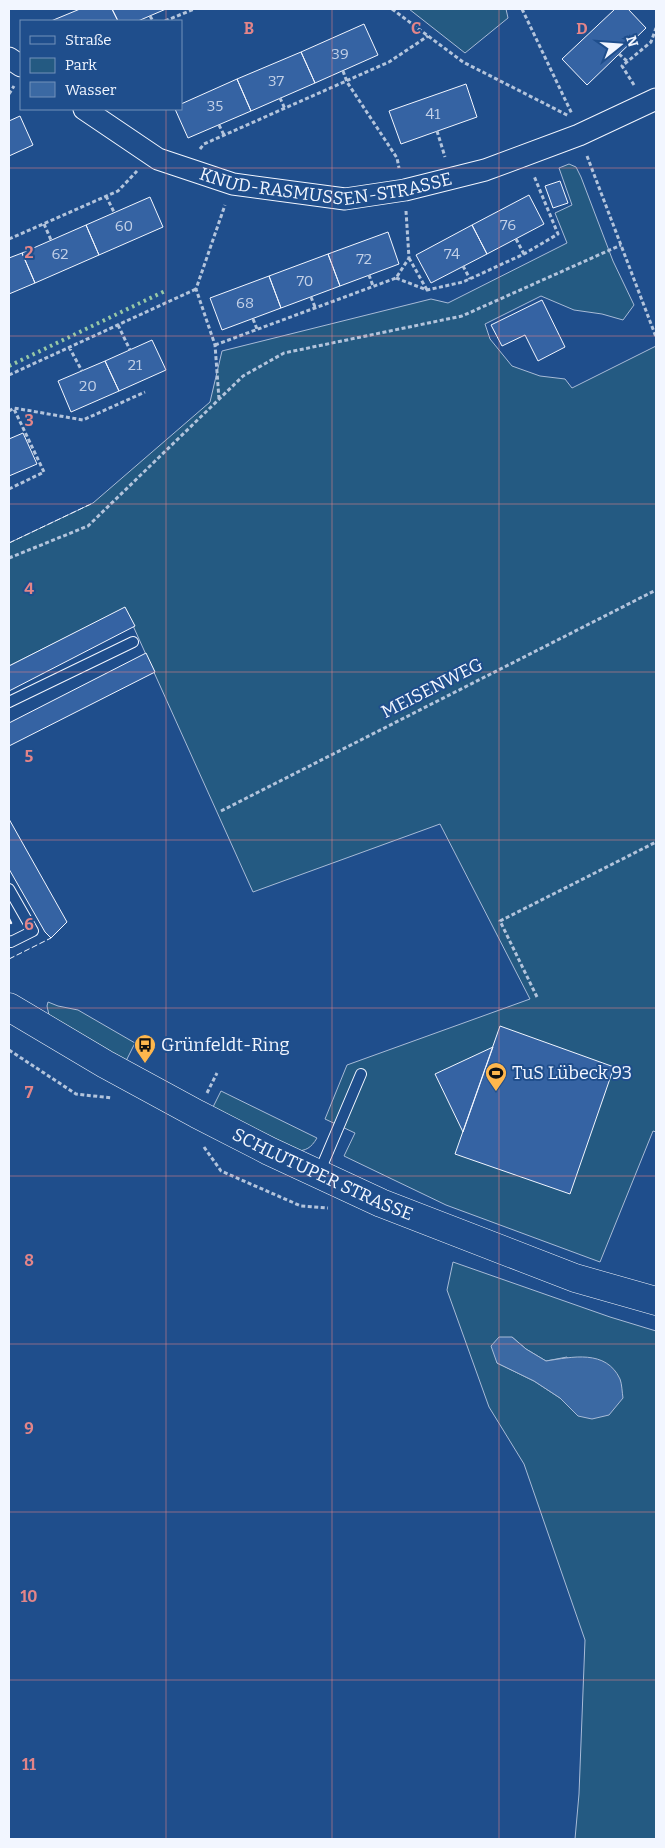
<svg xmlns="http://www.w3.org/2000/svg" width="665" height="1848" viewBox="0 0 665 1848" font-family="Bitter,serif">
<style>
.green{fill:#245a82;stroke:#a8bbd7;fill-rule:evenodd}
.water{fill:#3b69a3;stroke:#a8bbd7}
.building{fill:#3563a3;stroke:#f2f6ff}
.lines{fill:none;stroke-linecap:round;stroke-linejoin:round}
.service-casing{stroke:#f2f6ff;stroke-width:12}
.minor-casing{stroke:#f2f6ff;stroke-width:23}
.secondary-casing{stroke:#f2f6ff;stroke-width:29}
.path{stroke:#b3c4dc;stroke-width:3;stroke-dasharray:4 2.5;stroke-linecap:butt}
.service{stroke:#1f4e8c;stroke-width:10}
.minor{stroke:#1f4e8c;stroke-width:21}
.secondary{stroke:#1f4e8c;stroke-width:28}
.hedge{stroke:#97c8a6;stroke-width:4;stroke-dasharray:2.5 4;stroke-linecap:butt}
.fence{stroke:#f2f6ff;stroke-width:1;stroke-dasharray:6 2.5;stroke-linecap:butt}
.wall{stroke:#f2f6ff;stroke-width:2.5}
.grid{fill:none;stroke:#e38589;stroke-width:1;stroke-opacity:0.55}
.labels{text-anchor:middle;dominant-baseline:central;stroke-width:4;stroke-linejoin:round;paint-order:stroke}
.number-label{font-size:15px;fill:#c3d1e8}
.street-label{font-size:18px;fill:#f2f6ff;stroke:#1f4e8c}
.poi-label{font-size:18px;fill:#f2f6ff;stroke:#1f4e8c;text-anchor:start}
.grid-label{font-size:16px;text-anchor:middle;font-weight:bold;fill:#e38589;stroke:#1f4e8c;stroke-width:4;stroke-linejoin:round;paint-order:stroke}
</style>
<rect width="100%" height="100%" fill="#1f4e8c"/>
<!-- green -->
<path class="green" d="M 409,9 L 506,9 L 508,18 L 465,53 Z
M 569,164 L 576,167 L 581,177 L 613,261 L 634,305 L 623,320 L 602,314 L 574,310 L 541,296 L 485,324 L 490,339 L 512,366 L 540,376 L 565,379 L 572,388 L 656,346 L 656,1132 L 653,1131 L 600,1262 L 446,1205 L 344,1156 L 355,1133 L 325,1119 L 347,1065 L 530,999 L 440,824 L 253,892 L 125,608 L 9,666 L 9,543 L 93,503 L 210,402 L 222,351 L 431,299 L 448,303 L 567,243 L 555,213 L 572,205 L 559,168 Z
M 48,1002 L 58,1006 L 78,1010 L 135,1043 L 126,1061 L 49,1015 L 47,1006 Z
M 221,1091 L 317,1138 C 311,1148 306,1151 295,1151 L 212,1109 Z
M 453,1262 L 610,1317 L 656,1331 L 656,1839 L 575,1839 L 579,1794 L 585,1640 L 524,1464 L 489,1407 L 447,1290 ZM 512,1337 L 526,1349 L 546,1361 L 567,1357 L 578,1416 L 560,1398 L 534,1381 L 497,1363 Z"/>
<!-- water -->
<path class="water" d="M 499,1337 L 512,1337 L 526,1349 L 546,1361 C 572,1357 606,1349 620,1379 C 622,1384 622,1392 623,1398 L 609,1415 L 592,1419 L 578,1416 L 560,1398 L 534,1381 L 497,1363 L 491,1346 Z"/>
<!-- building -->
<path class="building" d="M 80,9 L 112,9 L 118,21 L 51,21 Z
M 112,9 L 166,9 L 138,21 L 118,21 Z
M 615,9 L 628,9 L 646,28 L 587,85 L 562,59 Z
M 364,24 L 378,55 L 315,83 L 301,52 Z
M 301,52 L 315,83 L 251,111 L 237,79 Z
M 237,79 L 251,111 L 188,138 L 175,109 L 181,109 L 181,104 Z
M 466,84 L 477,117 L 401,144 L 389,111 Z
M 20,116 L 33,145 L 9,156 L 9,121 Z
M 560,181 L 568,203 L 553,208 L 545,186 Z
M 529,195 L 544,224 L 487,254 L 472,225 Z
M 150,197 L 163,227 L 99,255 L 86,225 Z
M 86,225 L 99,255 L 35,283 L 22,253 Z
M 472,225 L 487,254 L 431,283 L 416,255 Z
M 388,232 L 399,264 L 340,286 L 328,254 Z
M 22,253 L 35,283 L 9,294 L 9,258 Z
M 328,254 L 340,286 L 281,308 L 269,276 Z
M 269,276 L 281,308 L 222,330 L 210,298 Z
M 542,300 L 565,347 L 538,361 L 525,335 L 502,346 L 491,325 Z
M 152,340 L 166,370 L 119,391 L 105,361 Z
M 105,361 L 119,391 L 71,412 L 58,381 Z
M 23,433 L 37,464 L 9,476 L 9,439 Z
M 125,607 L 135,626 L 9,691 L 9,666 Z
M 146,653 L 155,672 L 9,746 L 9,723 Z
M 9,819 L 67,922 L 51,938 L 45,932 L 9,869 Z
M 500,1026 L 614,1067 L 570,1194 L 455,1154 Z
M 493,1047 L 463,1132 L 435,1074 Z"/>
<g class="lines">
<!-- service casing -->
<g class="service-casing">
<path id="service" d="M 9,702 L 133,642
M 9,889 L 33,931 L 11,942 L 9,941
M 319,1173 L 361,1074"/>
</g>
<!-- minor casing -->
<g class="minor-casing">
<g id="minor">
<path d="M 9,58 L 21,66"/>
<path id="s1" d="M 84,109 L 158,159 L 233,184 L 345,199 L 405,190 L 485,170 L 579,135 L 656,99"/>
</g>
</g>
<!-- secondary casing -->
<g class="secondary-casing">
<g id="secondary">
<path id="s2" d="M 9,1007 L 105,1064 L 197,1114 L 269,1151 L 381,1203 L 575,1278 L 656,1301"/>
</g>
</g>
<!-- path -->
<path class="path" d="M 392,9 L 463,62 L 569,116
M 522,9 L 572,114
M 150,16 L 153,21
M 165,21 L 194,9
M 619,54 L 628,62
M 343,71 L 347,82 L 397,158 L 399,168
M 634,85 L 622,66 L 651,42 L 656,28
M 9,94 L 14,86
M 280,98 L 285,109
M 219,125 L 224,135
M 437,131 L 445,157
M 200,149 L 204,144 L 389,62 L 428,36
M 587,156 L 656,337
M 106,196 L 114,212
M 44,224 L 51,240
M 9,239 L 118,191 L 137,171
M 516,239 L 524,254
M 409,258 L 427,290
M 463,266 L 470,279
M 369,275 L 373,286
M 396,278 L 427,290 L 463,282 L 524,254 L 558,234 L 534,176
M 311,297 L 315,307
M 253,319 L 257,329
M 118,325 L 130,350
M 215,345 L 396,278 L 409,258 L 406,211
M 69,347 L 82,371
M 9,375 L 196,289
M 219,399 L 215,345 L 196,289 L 225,205
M 9,411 L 14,408 L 83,420 L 145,392
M 9,489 L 44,472 L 14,409
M 9,558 L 88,526 L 243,376 L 284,353 L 462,316 L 621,245
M 221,811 L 656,590
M 537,997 L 500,921 L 656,842
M 9,1050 L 76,1094 L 112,1098
M 207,1093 L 217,1073
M 204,1147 L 221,1171 L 301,1206 L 328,1208"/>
<!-- service -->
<use href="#service" class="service"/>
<!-- minor -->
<use href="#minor" class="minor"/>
<!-- secondary -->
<use href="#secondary" class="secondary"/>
<!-- hedge -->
<path class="hedge" d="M 9,366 L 165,291"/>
<!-- fence -->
<path class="fence" d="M 9,543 L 93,503
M 9,959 L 51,938"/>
<!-- wall -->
<path class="wall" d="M 9,919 L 11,923"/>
</g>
<!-- grid -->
<path class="grid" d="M 166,9 L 166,21M 332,9 L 332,1839M 499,9 L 499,1839M 166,109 L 166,1839M 9,168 L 656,168M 9,336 L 656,336M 9,504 L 656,504M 9,672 L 656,672M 9,840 L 656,840M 9,1008 L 656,1008M 9,1176 L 656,1176M 9,1344 L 656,1344M 9,1512 L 656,1512M 9,1680 L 656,1680"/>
<!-- icons -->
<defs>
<g id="bus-pin" transform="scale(1.125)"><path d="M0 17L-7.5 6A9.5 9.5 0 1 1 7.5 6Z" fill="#ffb74d" stroke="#1f4e8c"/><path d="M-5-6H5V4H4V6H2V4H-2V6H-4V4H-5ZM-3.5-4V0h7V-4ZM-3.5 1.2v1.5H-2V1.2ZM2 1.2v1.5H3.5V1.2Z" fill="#111"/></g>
<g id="stadium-pin" transform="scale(1.125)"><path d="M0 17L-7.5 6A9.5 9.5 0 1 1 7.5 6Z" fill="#ffb74d" stroke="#1f4e8c"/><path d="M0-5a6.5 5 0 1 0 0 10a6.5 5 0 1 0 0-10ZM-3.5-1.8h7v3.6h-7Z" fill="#111"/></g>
</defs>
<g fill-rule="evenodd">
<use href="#bus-pin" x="145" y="1045"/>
<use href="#stadium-pin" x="496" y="1073"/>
</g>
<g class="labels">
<!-- number labels -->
<g class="number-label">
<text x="340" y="54">39</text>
<text x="276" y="81">37</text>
<text x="215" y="106">35</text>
<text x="433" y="114">41</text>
<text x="508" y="225">76</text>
<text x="124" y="226">60</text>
<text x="60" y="254">62</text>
<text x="452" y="254">74</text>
<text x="364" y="259">72</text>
<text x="305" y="281">70</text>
<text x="245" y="303">68</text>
<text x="135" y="365">21</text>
<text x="88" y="386">20</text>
</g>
<!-- street labels -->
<g class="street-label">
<text stroke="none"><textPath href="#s1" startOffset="262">KNUD-RASMUSSEN-STRASSE</textPath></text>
<text transform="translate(432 688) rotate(-27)">MEISENWEG</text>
<text stroke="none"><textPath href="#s2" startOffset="356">SCHLUTUPER STRASSE</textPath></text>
</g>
<!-- poi labels -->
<g class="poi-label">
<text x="161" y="1045">Grünfeldt-Ring</text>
<text x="512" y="1073">TuS Lübeck 93</text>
</g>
</g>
<g class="grid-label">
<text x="249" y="34">B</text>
<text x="416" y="34">C</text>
<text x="582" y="34">D</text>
<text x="29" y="258">2</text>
<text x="29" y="426">3</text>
<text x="29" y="594">4</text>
<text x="29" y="762">5</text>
<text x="29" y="930">6</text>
<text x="29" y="1098">7</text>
<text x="29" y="1266">8</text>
<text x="29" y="1434">9</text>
<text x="29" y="1602">10</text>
<text x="29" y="1770">11</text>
</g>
<!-- border -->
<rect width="665" height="1848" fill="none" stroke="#f2f6ff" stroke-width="20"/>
<!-- legend -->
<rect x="20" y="20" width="162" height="90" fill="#1f4e8c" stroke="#7391ba"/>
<rect x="30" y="36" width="25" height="8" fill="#1f4e8c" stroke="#7391ba"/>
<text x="65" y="45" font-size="15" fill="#f2f6ff">Straße</text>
<rect x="30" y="58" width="25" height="15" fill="#245a82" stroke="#7391ba"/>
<text x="65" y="70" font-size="15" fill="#f2f6ff">Park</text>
<rect x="30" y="82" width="25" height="15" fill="#3b69a3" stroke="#7391ba"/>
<text x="65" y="95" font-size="15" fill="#f2f6ff">Wasser</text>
<!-- north arrow -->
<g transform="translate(620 45) rotate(73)" stroke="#1f4e8c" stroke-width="4" paint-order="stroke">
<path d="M0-4L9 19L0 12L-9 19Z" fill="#f2f6ff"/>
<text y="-8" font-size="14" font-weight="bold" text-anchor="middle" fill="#f2f6ff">N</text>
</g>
</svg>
